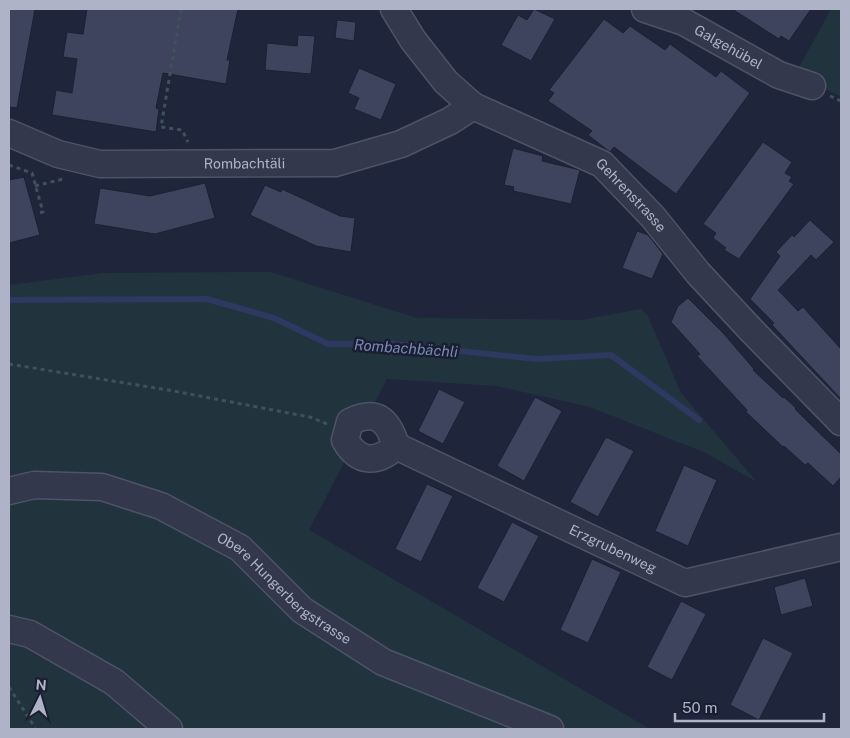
<svg xmlns="http://www.w3.org/2000/svg" width="850" height="738" viewBox="0 0 850 738" font-family="'Public Sans',sans-serif">
<style>
.green{fill:#21343d}
.lines{fill:none;stroke-linecap:round;stroke-linejoin:round}
.stream{stroke:#2e3860;stroke-width:6}
.building{fill:#3e445e;stroke:#1b2032}
.minor-casing{stroke:#4e5366;stroke-width:29}
.path{stroke:#3f515a;stroke-width:3;stroke-dasharray:4 4;stroke-linecap:butt}
.minor{stroke:#33384c;stroke-width:26}
.labels{text-anchor:middle;dominant-baseline:central;stroke-width:5;stroke-linejoin:round;paint-order:stroke}
.street-label{font-size:14px;fill:#aeb3c8;stroke:#191e30}
.water-label{font-size:15px;font-style:italic;fill:#7a88b8;stroke:#191e30}
</style>
<rect width="100%" height="100%" fill="#1f263c"/>
<!-- green -->
<path class="green" d="M 831,9 L 841,9 L 841,97 L 796,73 Z
M 270,272 L 417,318 L 581,320 L 641,309 L 647,314 L 681,393 L 757,482 L 706,453 L 590,407 L 497,386 L 387,379 L 309,530 L 650,729 L 9,729 L 9,285 L 103,273 Z"/>
<g class="lines">
<!-- stream -->
<path class="stream" d="M 9,300 L 207,299 L 274,318 L 328,344 L 393,344 L 536,359 L 611,355 L 699,420"/>
</g>
<!-- building -->
<path class="building" d="M 9,9 L 35,9 L 17,108 L 9,107 Z
M 87,9 L 238,9 L 227,60 L 230,60 L 226,84 L 163,73 L 156,108 L 159,109 L 156,132 L 52,115 L 56,90 L 72,93 L 77,59 L 63,57 L 67,32 L 83,34 Z
M 534,9 L 555,19 L 531,61 L 501,45 L 518,15 L 527,20 Z
M 732,9 L 811,9 L 789,41 L 781,36 L 779,39 Z
M 604,19 L 623,33 L 630,26 L 665,50 L 670,44 L 716,77 L 721,71 L 750,93 L 676,194 L 614,147 L 610,152 L 588,135 L 592,131 L 548,101 L 554,93 L 549,90 Z
M 337,20 L 356,22 L 354,41 L 335,38 Z
M 298,35 L 315,36 L 311,74 L 265,70 L 267,43 L 297,46 Z
M 359,68 L 396,84 L 381,120 L 354,109 L 359,98 L 348,93 Z
M 763,142 L 792,162 L 785,173 L 792,177 L 789,181 L 794,184 L 739,259 L 724,250 L 726,248 L 713,238 L 716,233 L 703,224 Z
M 513,148 L 543,156 L 542,161 L 580,170 L 571,204 L 513,191 L 514,187 L 504,185 Z
M 24,177 L 40,235 L 9,243 L 9,180 Z
M 205,183 L 215,218 L 155,234 L 94,224 L 100,188 L 150,196 Z
M 265,185 L 281,192 L 282,189 L 340,216 L 355,218 L 351,252 L 316,246 L 250,215 Z
M 810,220 L 834,242 L 816,260 L 811,255 L 778,290 L 798,311 L 803,307 L 841,349 L 841,399 L 772,325 L 774,323 L 750,299 L 780,256 L 776,252 L 792,235 L 794,237 Z
M 637,231 L 648,235 L 663,254 L 652,279 L 622,268 Z
M 688,298 L 724,334 L 754,369 L 753,370 L 783,398 L 784,397 L 796,408 L 795,409 L 807,421 L 841,454 L 841,477 L 833,486 L 808,463 L 805,465 L 784,446 L 783,447 L 746,412 L 747,410 L 697,356 L 700,354 L 671,322 L 678,306 Z
M 439,389 L 465,402 L 443,444 L 418,431 Z
M 535,397 L 562,411 L 524,481 L 497,466 Z
M 606,437 L 634,451 L 598,517 L 570,502 Z
M 684,465 L 717,480 L 688,546 L 655,531 Z
M 427,484 L 453,496 L 421,562 L 395,549 Z
M 512,522 L 539,536 L 504,602 L 477,588 Z
M 592,559 L 621,572 L 588,643 L 560,630 Z
M 805,578 L 813,606 L 781,615 L 774,587 Z
M 681,601 L 706,614 L 672,680 L 647,667 Z
M 763,638 L 793,653 L 759,720 L 730,705 Z"/>
<g class="lines">
<!-- minor casing -->
<g class="minor-casing">
<g id="minor">
<path id="s1" d="M 394,9 L 413,40 L 446,82 L 473,106 L 602,164 L 653,217 L 698,273 L 752,331 L 841,422"/>
<path id="s2" d="M 645,9 L 684,22 L 779,75 L 812,86"/>
<path id="s3" d="M 9,133 L 58,154 L 100,164 L 335,163 L 401,144 L 450,121 L 473,106"/>
<path id="s4" d="M 396,446 C 377,464 358,463 345,440 L 350,422 C 376,409 388,419 396,446 L 685,583 L 841,547"/>
<path id="s5" d="M 9,491 L 34,485 L 102,487 L 161,506 L 240,548 L 302,610 L 383,662 L 550,729"/>
<path d="M 9,629 L 30,634 L 114,682 L 169,729"/>
</g>
</g>
<!-- path -->
<path class="path" d="M 181,9 L 161,127 L 182,130 L 188,142
M 830,96 L 841,101
M 9,165 L 32,173 L 43,212 L 36,213
M 35,186 L 63,179
M 9,364 L 174,391 L 310,417 L 327,424
M 9,687 L 32,723 L 35,729"/>
<!-- minor -->
<use href="#minor" class="minor"/>
</g>
<g class="labels">
<!-- street labels -->
<g class="street-label">
<text stroke="none"><textPath href="#s2" startOffset="92">Galgehübel</textPath></text>
<text stroke="none"><textPath href="#s3" startOffset="241">Rombachtäli</textPath></text>
<text stroke="none"><textPath href="#s1" startOffset="310">Gehrenstrasse</textPath></text>
<text stroke="none"><textPath href="#s4" startOffset="384">Erzgrubenweg</textPath></text>
<text stroke="none"><textPath href="#s5" startOffset="305">Obere Hungerbergstrasse</textPath></text>
</g>
<!-- water labels -->
<g class="water-label">
<text transform="translate(406 348) rotate(4)">Rombachbächli</text>
</g>
</g>
<!-- border -->
<rect width="850" height="738" fill="none" stroke="#aeb3c8" stroke-width="20"/>
<!-- north arrow -->
<g transform="translate(40 698) rotate(5)" stroke="#191e30" stroke-width="4" paint-order="stroke">
<path d="M0-4L9 19L0 12L-9 19Z" fill="#aeb3c8"/>
<text y="-8" font-size="14" font-weight="bold" text-anchor="middle" fill="#aeb3c8">N</text>
</g>
<!-- scale -->
<path d="M675 713v8h149v-8" fill="none" stroke="#aeb3c8" stroke-width="2.5"/>
<text x="682" y="713" font-size="15" fill="#aeb3c8" stroke="#191e30" stroke-width="4" paint-order="stroke">50 m</text>
</svg>
